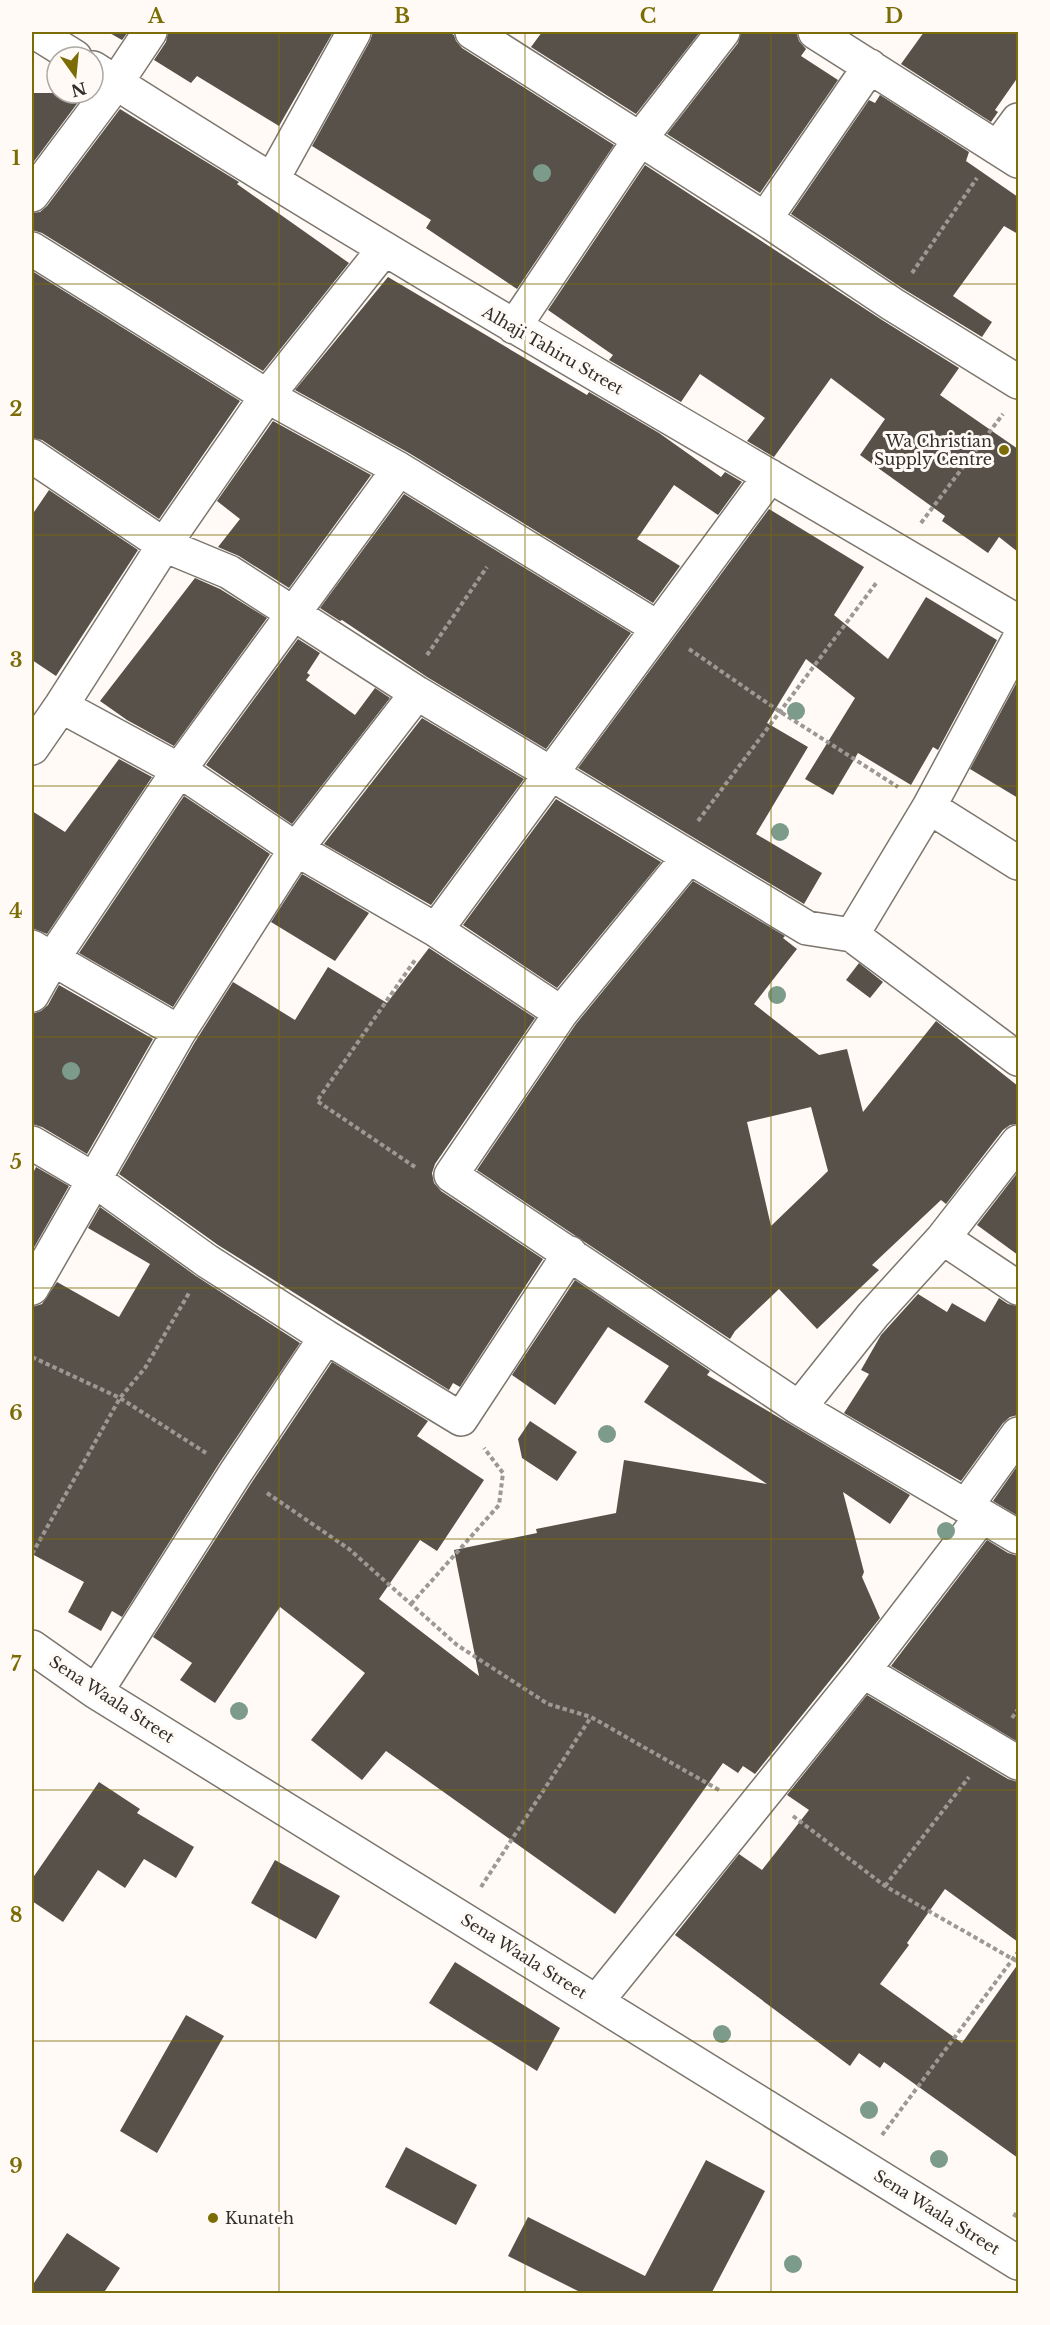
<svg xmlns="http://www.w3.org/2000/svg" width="1050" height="2325" viewBox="0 0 1050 2325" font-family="'Libre Baskerville',serif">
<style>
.building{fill:#58514a;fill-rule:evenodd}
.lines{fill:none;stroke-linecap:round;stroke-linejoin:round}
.minor-casing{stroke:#7c766e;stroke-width:36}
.path{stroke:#9c9894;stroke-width:4;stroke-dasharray:4.5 3;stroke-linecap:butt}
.minor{stroke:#fff;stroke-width:33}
.tree{fill:#7d9b8a}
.grid{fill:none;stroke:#7b6c06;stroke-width:1.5;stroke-opacity:0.55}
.poi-dot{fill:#7b6c06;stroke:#fffaf5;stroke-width:2}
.labels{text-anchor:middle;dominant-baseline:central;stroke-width:6;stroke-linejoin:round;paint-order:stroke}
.street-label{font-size:16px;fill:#302e2a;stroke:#fffaf5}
.poi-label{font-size:16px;fill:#302e2a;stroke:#fffaf5;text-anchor:end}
.neatline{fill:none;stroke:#7b6c06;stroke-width:2}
.grid-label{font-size:20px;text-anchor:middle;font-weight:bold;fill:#7b6c06}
</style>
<rect width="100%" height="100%" fill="#fffaf5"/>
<!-- building -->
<path class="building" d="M 108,32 L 128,32 L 122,40 Z
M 168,32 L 333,32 L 279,126 L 197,76 L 191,83 L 154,60 L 166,42 Z
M 373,32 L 448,32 L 454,35 L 456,41 L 462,48 L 614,145 L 517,289 L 426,228 L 431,220 L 312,146 L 370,41 Z
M 542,32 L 700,32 L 636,114 L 531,47 Z
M 741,32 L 796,32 L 799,41 L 806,49 L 801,56 L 838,80 L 760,193 L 667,134 L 738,43 Z
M 924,32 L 1018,32 L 1018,77 L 995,110 L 998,112 L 991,122 L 901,64 Z
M 32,93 L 85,93 L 32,164 Z
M 880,95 L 969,152 L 966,161 L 1018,197 L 1018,234 L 1004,226 L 953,296 L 992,322 L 982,337 L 902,288 L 791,214 L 869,100 L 875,103 Z
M 120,109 L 239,182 L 237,184 L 349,263 L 263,371 L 42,233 L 32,230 L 32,213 L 40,212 L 47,206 Z
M 645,165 L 882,320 L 959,368 L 940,395 L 1018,449 L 1018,552 L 999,537 L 988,553 L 942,521 L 945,516 L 860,455 L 885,419 L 831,378 L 774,457 L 747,441 L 765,418 L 700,374 L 681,402 L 609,360 L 613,355 L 548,310 Z
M 32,271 L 240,401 L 159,519 L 42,440 L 32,438 Z
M 388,277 L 587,395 L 589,392 L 659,433 L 721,477 L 725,472 L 742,482 L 718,515 L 674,485 L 637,539 L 680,566 L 653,603 L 409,453 L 295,390 Z
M 273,421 L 371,475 L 289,588 L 239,556 L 218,547 L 240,519 L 217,501 Z
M 49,490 L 138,550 L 56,676 L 32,660 L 32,515 Z
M 404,494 L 631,633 L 546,749 L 427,677 L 342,620 L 340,621 L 320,608 Z
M 769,509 L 864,567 L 834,615 L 888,659 L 926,597 L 997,640 L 938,750 L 933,747 L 911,785 L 858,753 L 833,795 L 805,779 L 855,698 L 806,659 L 767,723 L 808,747 L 756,834 L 822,873 L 804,904 L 578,768 Z
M 195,578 L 220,589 L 267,618 L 174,746 L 127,720 L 100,701 Z
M 298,639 L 320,653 L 307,673 L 310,675 L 306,680 L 355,715 L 375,688 L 390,698 L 292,824 L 206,765 Z
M 1018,680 L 1018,798 L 970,769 Z
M 422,718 L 524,779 L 431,905 L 324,844 Z
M 119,759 L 152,777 L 47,934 L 32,928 L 32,811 L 65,832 Z
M 184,796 L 270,854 L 173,1007 L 79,953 Z
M 556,799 L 661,862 L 557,988 L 463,925 Z
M 302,874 L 369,913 L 335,961 L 271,922 Z
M 693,881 L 785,936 L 783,938 L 797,949 L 754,1004 L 819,1055 L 847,1049 L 863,1112 L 936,1021 L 1018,1086 L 1018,1124 L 1010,1125 L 1003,1130 L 946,1204 L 941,1200 L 872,1265 L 879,1270 L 817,1329 L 779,1289 L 735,1331 L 730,1339 L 477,1170 L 576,1024 ZM 811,1107 L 828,1171 L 771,1226 L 747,1122 Z
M 429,948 L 535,1018 L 435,1164 L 432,1173 L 434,1183 L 441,1191 L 543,1259 L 460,1387 L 453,1383 L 449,1390 L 218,1245 L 119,1174 L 195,1042 L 233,982 L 295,1020 L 328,967 L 387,1003 Z
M 859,963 L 883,982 L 870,998 L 846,980 Z
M 59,985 L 153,1039 L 87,1154 L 42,1127 L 32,1124 L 32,1014 L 41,1011 L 48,1005 Z
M 36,1167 L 69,1186 L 32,1251 L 32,1175 Z
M 1018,1172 L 1018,1255 L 977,1225 Z
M 100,1207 L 196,1276 L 300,1343 L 220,1462 L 122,1617 L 112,1611 L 101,1631 L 68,1612 L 84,1582 L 32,1554 L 32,1307 L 42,1304 L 57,1282 L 119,1317 L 150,1264 L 88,1228 Z
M 575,1280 L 710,1371 L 707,1375 L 910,1495 L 890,1524 L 843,1492 L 864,1572 L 862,1577 L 880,1618 L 755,1774 L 743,1766 L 738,1773 L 723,1763 L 615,1914 L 386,1751 L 362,1780 L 311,1740 L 365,1673 L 280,1607 L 215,1703 L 180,1680 L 192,1663 L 153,1637 L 252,1482 L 332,1362 L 428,1421 L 417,1436 L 484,1480 L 437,1551 L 420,1540 L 379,1599 L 479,1676 L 454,1550 L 537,1533 L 536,1529 L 616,1513 L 624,1460 L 767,1484 L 644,1402 L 669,1366 L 608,1327 L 555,1405 L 512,1375 Z
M 918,1294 L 947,1312 L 952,1303 L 985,1322 L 999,1298 L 1008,1304 L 1018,1306 L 1018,1415 L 1010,1417 L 1003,1423 L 961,1481 L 844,1413 L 869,1374 L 861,1370 L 881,1335 Z
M 530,1421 L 577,1452 L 557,1481 L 522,1458 L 518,1439 Z
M 1018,1465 L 1018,1516 L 993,1501 Z
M 987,1540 L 1008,1553 L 1018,1556 L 1018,1742 L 891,1666 Z
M 867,1695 L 1008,1779 L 1018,1782 L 1018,1942 L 945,1889 L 907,1943 L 909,1945 L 880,1984 L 962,2043 L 1018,1964 L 1018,2158 L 884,2062 L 880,2068 L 859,2053 L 850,2066 L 675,1935 L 739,1854 L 762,1870 L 809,1810 L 787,1795 Z
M 99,1782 L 140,1809 L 137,1813 L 194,1847 L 176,1878 L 144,1859 L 125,1888 L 98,1870 L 63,1922 L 32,1901 L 32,1879 Z
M 275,1860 L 340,1896 L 316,1939 L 251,1903 Z
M 455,1962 L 560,2028 L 537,2071 L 429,2003 Z
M 186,2015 L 224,2036 L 157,2153 L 120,2131 Z
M 406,2147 L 477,2185 L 456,2225 L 385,2187 Z
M 706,2160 L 765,2191 L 711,2294 L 584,2294 L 508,2256 L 528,2217 L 645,2276 Z
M 67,2233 L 120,2268 L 103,2294 L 32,2294 L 32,2286 Z"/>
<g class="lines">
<!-- minor casing -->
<g class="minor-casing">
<path id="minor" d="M 35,32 L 75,57
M 472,32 L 765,219 L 892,304 L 1018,382
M 815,32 L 1018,161
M 93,68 C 396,262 709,439 1018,622
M 998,147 L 1018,120
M 272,180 L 354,32
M 32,195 L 116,83 L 150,32
M 765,219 L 870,66
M 32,249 L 267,396 L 399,469 L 658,628
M 514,327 L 640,139 L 723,32
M 32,456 L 164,545 L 229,572 L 417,693 L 807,928 L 852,935 L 1018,1059
M 61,706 L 179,770 L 296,849 L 436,930 L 561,1013
M 32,748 L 61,706 L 164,545 L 267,396 L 384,249
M 929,807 L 1018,863
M 688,858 L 561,1013 L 451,1175 L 799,1408 L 1018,1537
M 436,930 L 770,476
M 852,935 L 929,807 L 1018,641
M 32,947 L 179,1032
M 32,995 L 53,958 L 179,770 L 399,469
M 32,1143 L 93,1179 L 207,1261 L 326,1337 L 461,1419 L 570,1253
M 943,1238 L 1018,1288
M 32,1288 L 179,1032 L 296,849 L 417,693
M 799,1408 L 873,1315 L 943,1238 L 1018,1142
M 966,1506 L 1018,1434
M 32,1647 L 96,1692 L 1018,2263
M 863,1671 L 1018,1763
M 96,1692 L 236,1472 L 326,1337
M 597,2001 L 863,1671 L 982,1516"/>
</g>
<!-- path -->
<path class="path" d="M 912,273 L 977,178
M 921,523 L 1003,414
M 689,649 L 779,711 L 898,787
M 427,655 L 487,567
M 698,821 L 877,582
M 415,1167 L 317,1101 L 415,960
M 32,1357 L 120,1398 L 206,1453
M 267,1493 L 349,1549 L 457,1645 L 548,1704 L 591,1717 L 719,1790
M 32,1554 L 120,1398 L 145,1368 L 189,1293
M 411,1604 L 499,1505 L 503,1473 L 484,1448
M 1012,1718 L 1018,1709
M 793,1816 L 885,1886 L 1018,1962
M 885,1886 L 969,1777
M 481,1887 L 591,1717
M 882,2135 L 1018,1952
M 1014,2217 L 1018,2210"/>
<!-- minor -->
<use href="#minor" class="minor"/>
</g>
<!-- trees -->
<g class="tree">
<circle cx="542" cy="173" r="9"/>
<circle cx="796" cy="711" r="9"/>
<circle cx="780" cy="832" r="9"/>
<circle cx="777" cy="995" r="9"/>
<circle cx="71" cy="1071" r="9"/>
<circle cx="607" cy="1434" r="9"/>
<circle cx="946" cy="1531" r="9"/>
<circle cx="239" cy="1711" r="9"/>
<circle cx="722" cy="2034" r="9"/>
<circle cx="869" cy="2110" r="9"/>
<circle cx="939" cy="2159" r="9"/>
<circle cx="793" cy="2264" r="9"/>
</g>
<!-- grid -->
<path class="grid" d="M 279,32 L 279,2294M 525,32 L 525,2294M 771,32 L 771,2294M 32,284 L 1018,284M 32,535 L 1018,535M 32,786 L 1018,786M 32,1037 L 1018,1037M 32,1288 L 1018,1288M 32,1539 L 1018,1539M 32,1790 L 1018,1790M 32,2041 L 1018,2041"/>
<!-- markers -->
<g class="poi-dot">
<circle cx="1004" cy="450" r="6"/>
<circle cx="213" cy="2218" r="6"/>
</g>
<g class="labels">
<!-- street labels -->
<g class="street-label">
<text transform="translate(553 350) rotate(30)">Alhaji Tahiru Street</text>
<text transform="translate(112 1699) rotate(33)">Sena Waala Street</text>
<text transform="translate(524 1956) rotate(32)">Sena Waala Street</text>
<text transform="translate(937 2212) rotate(32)">Sena Waala Street</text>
</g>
<!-- poi labels -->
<g class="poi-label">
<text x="992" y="441">Wa Christian<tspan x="992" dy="18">Supply Centre</tspan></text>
<text x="225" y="2218" text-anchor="start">Kunateh</text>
</g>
</g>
<!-- border -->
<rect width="1050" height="2325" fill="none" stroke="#fffaf5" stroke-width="66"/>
<!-- north arrow -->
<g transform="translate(75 75) rotate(165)"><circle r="28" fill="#fffaf5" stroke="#aca8a4" stroke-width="1.5"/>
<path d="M0-4.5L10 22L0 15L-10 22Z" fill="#7b6c06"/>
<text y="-9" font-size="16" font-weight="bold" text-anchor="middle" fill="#302e2a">N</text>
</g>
<rect x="33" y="33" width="984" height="2259" class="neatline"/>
<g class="grid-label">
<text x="156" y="23">A</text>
<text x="402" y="23">B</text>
<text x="648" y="23">C</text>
<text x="894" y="23">D</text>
<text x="16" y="165">1</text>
<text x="16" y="416">2</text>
<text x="16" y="667">3</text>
<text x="16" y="918">4</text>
<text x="16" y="1169">5</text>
<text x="16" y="1420">6</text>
<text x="16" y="1671">7</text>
<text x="16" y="1922">8</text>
<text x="16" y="2173">9</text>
</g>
</svg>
